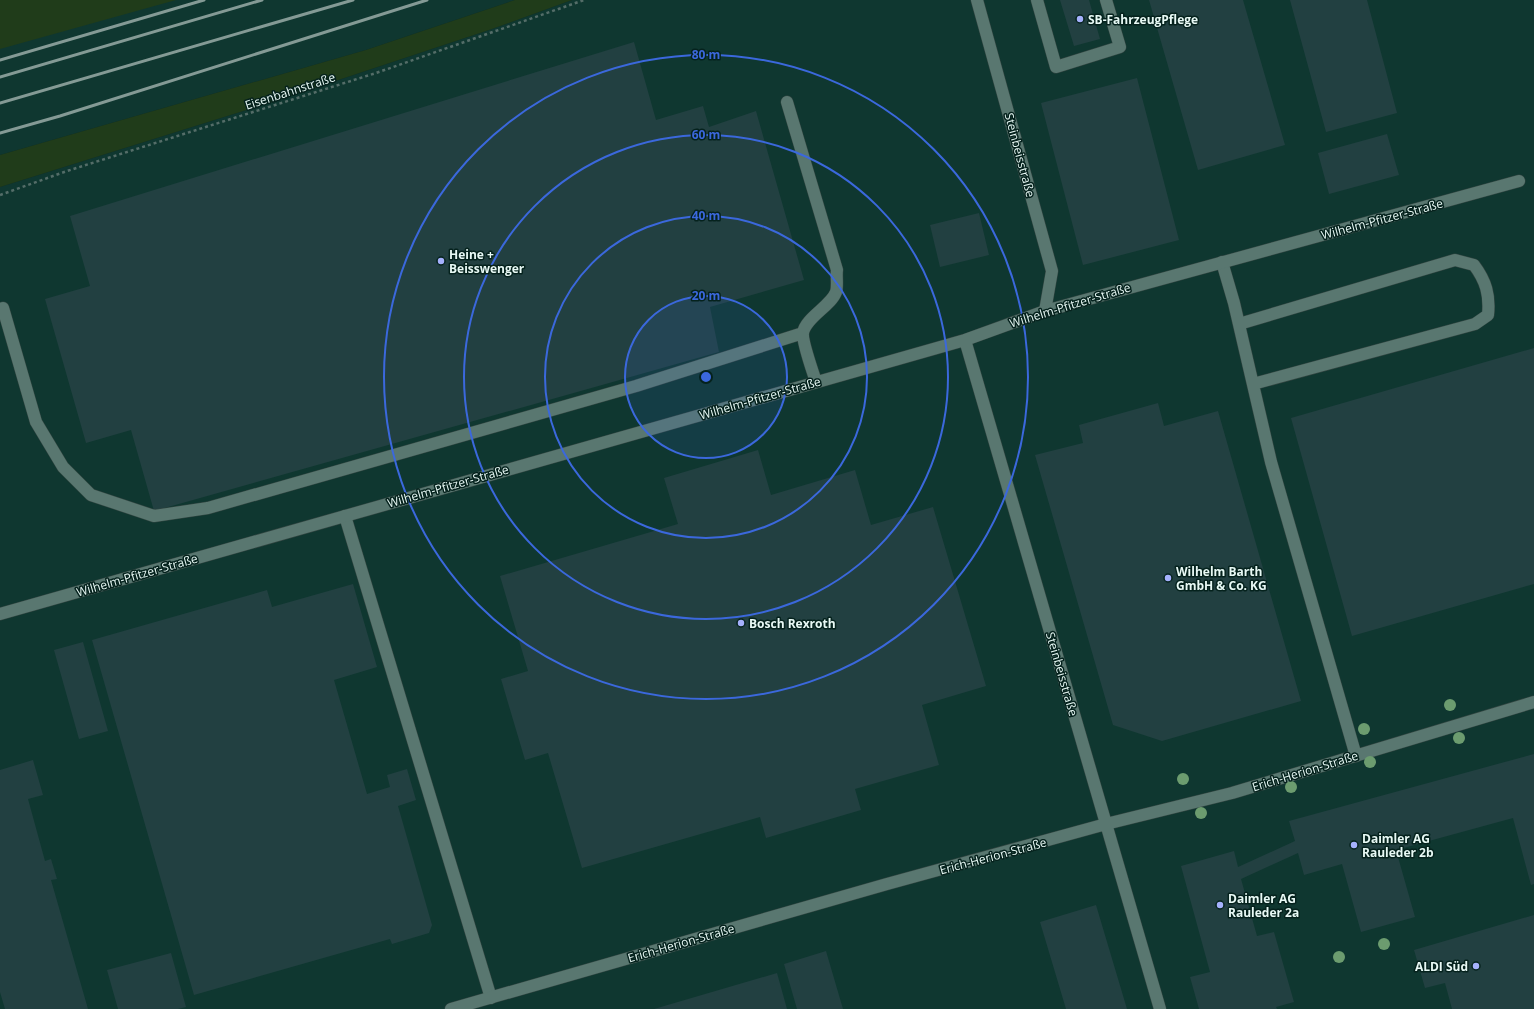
<svg xmlns="http://www.w3.org/2000/svg" width="1534" height="1009" viewBox="0 0 1534 1009" font-family="'Open Sans',sans-serif">
<style>
.built{fill:#0f3730}
.green{fill:#203c1a}
.building{fill:#224041}
.lines{fill:none;stroke-linecap:round;stroke-linejoin:round}
.service-casing{stroke:#334642;stroke-width:13}
.minor-casing{stroke:#334642;stroke-width:13}
.path{stroke:#546d68;stroke-width:2.5;stroke-dasharray:3 3;stroke-linecap:butt}
.service{stroke:#597770;stroke-width:12}
.minor{stroke:#597770;stroke-width:12}
.rail{stroke:#849a95;stroke-width:3}
.tree{fill:#6c9c6f}
.ring{fill:none;stroke:#3b68dc;stroke-width:2}
.poi-dot{fill:#a5b1fc;stroke:#05221d;stroke-width:1.5}
.labels{text-anchor:middle;dominant-baseline:central;stroke-width:3;stroke-linejoin:round;paint-order:stroke}
.poi-label{font-size:12px;font-weight:bold;fill:#e8f9f5;stroke:#05221d;text-anchor:start}
.street-label{font-size:12px;fill:#e8f9f5;stroke:#05221d}
.centre{fill:#3b68dc;stroke:#05221d;stroke-width:2}
.ring-label{font-size:12px;text-anchor:middle;font-weight:bold;fill:#3b68dc;stroke:#05221d;stroke-width:3;stroke-linejoin:round;paint-order:stroke}
</style>
<rect width="100%" height="100%" fill="#0f2b26"/>
<!-- built -->
<path class="built" d="M 158,0 L 515,0 L 366,50 L 0,155 L 0,46 Z
M 572,0 L 1534,0 L 1534,1009 L 0,1009 L 0,187 L 269,103 L 492,29 Z"/>
<!-- green -->
<path class="green" d="M 0,0 L 176,0 L 0,49 Z
M 515,0 L 572,0 L 492,29 L 269,103 L 0,187 L 0,155 L 366,50 Z"/>
<!-- building -->
<path class="building" d="M 1060,0 L 1089,0 L 1100,39 L 1074,46 Z
M 1149,0 L 1243,0 L 1285,145 L 1198,170 Z
M 1290,0 L 1367,0 L 1397,113 L 1326,132 Z
M 634,42 L 656,120 L 703,106 L 709,127 L 756,111 L 804,280 L 710,307 L 719,352 L 154,511 L 131,430 L 86,443 L 45,299 L 90,286 L 70,216 Z
M 1137,78 L 1179,240 L 1083,265 L 1041,103 Z
M 1387,134 L 1399,175 L 1329,194 L 1318,153 Z
M 979,213 L 989,255 L 940,267 L 930,225 Z
M 1534,348 L 1534,584 L 1352,636 L 1291,418 Z
M 1158,403 L 1164,426 L 1218,411 L 1301,701 L 1162,741 L 1113,725 L 1035,455 L 1083,443 L 1079,425 Z
M 758,450 L 771,495 L 855,470 L 871,525 L 933,507 L 986,686 L 922,705 L 939,765 L 855,789 L 861,810 L 766,838 L 760,817 L 582,868 L 548,753 L 525,760 L 501,679 L 528,671 L 500,576 L 678,524 L 664,478 Z
M 353,584 L 377,667 L 334,680 L 367,794 L 390,787 L 387,775 L 407,769 L 416,800 L 398,806 L 432,925 L 429,933 L 392,944 L 390,939 L 194,995 L 92,640 L 267,590 L 272,607 Z
M 83,642 L 108,731 L 79,739 L 54,650 Z
M 1534,754 L 1534,884 L 1531,885 L 1513,818 L 1396,850 L 1415,917 L 1361,932 L 1342,864 L 1304,875 L 1298,853 L 1241,879 L 1257,936 L 1274,932 L 1294,1002 L 1276,1007 L 1277,1009 L 1199,1009 L 1190,977 L 1210,972 L 1181,866 L 1234,851 L 1238,867 L 1295,841 L 1289,821 Z
M 33,760 L 43,795 L 28,799 L 45,861 L 51,859 L 57,879 L 51,880 L 88,1009 L 5,1009 L 0,992 L 0,770 Z
M 1096,905 L 1127,1009 L 1066,1009 L 1040,922 Z
M 1534,915 L 1534,1009 L 1452,1009 L 1445,983 L 1425,988 L 1414,950 Z
M 826,951 L 843,1009 L 797,1009 L 784,964 Z
M 171,953 L 186,1007 L 178,1009 L 118,1009 L 107,970 Z
M 777,973 L 787,1009 L 654,1009 Z"/>
<g class="lines">
<!-- service casing -->
<g class="service-casing">
<path id="service" d="M 1037,0 L 1056,67 L 1120,47 L 1106,0
M 787,102 L 837,270 C 836,276 838,286 836,292 C 831,306 805,318 803,333 C 802,342 813,372 816,382
M 1222,262 L 1234,303 L 1271,462 L 1356,756
M 3,308 L 36,422 L 63,467 L 91,495 L 154,516 L 208,508 L 636,386 L 803,333
M 1239,324 L 1455,260 L 1474,265 C 1486,281 1490,295 1488,315 L 1475,324 L 1253,384
M 345,516 L 491,998"/>
</g>
<!-- minor casing -->
<g class="minor-casing">
<path id="minor" d="M 977,0 L 1052,271 L 1045,311
M 965,340 L 1160,1009
M 0,614 L 965,340 L 1045,311 L 1519,181
M 451,1009 L 887,884 L 1106,824 L 1232,793 L 1534,702"/>
</g>
<!-- path -->
<path class="path" d="M 0,195 L 67,171 L 376,73 L 584,0"/>
<!-- service -->
<use href="#service" class="service"/>
<!-- minor -->
<use href="#minor" class="minor"/>
<!-- rail -->
<path class="rail" d="M 0,60 L 204,0
M 0,77 L 262,0
M 0,103 L 353,0
M 0,133 L 60,116 L 427,0"/>
</g>
<!-- trees -->
<g class="tree">
<circle cx="1450" cy="705" r="6"/>
<circle cx="1364" cy="729" r="6"/>
<circle cx="1459" cy="738" r="6"/>
<circle cx="1370" cy="762" r="6"/>
<circle cx="1183" cy="779" r="6"/>
<circle cx="1291" cy="787" r="6"/>
<circle cx="1201" cy="813" r="6"/>
<circle cx="1384" cy="944" r="6"/>
<circle cx="1339" cy="957" r="6"/>
</g>
<!-- distance rings -->
<circle cx="706" cy="377" r="81" fill="#3b68dc" fill-opacity=".12"/>
<g class="ring">
<circle cx="706" cy="377" r="81"/>
<circle cx="706" cy="377" r="161"/>
<circle cx="706" cy="377" r="242"/>
<circle cx="706" cy="377" r="322"/>
</g>
<!-- markers -->
<g class="poi-dot">
<circle cx="1080" cy="19" r="4"/>
<circle cx="441" cy="261" r="4"/>
<circle cx="1168" cy="578" r="4"/>
<circle cx="741" cy="623" r="4"/>
<circle cx="1354" cy="845" r="4"/>
<circle cx="1220" cy="905" r="4"/>
<circle cx="1476" cy="966" r="4"/>
</g>
<g class="labels">
<!-- poi labels -->
<g class="poi-label">
<text x="1088" y="19">SB-FahrzeugPflege</text>
<text x="449" y="254">Heine +<tspan x="449" dy="14">Beisswenger</tspan></text>
<text x="1176" y="571">Wilhelm Barth<tspan x="1176" dy="14">GmbH &amp; Co. KG</tspan></text>
<text x="749" y="623">Bosch Rexroth</text>
<text x="1362" y="838">Daimler AG<tspan x="1362" dy="14">Rauleder 2b</tspan></text>
<text x="1228" y="898">Daimler AG<tspan x="1228" dy="14">Rauleder 2a</tspan></text>
<text x="1468" y="966" text-anchor="end">ALDI Süd</text>
</g>
<!-- street labels -->
<g class="street-label">
<text transform="translate(290 91) rotate(-18)">Eisenbahnstraße</text>
<text transform="translate(1020 155) rotate(75)">Steinbeisstraße</text>
<text transform="translate(1382 219) rotate(-15)">Wilhelm-Pfitzer-Straße</text>
<text transform="translate(1070 305) rotate(-17)">Wilhelm-Pfitzer-Straße</text>
<text transform="translate(760 398) rotate(-16)">Wilhelm-Pfitzer-Straße</text>
<text transform="translate(448 486) rotate(-16)">Wilhelm-Pfitzer-Straße</text>
<text transform="translate(137 575) rotate(-16)">Wilhelm-Pfitzer-Straße</text>
<text transform="translate(1062 674) rotate(74)">Steinbeisstraße</text>
<text transform="translate(1305 771) rotate(-17)">Erich-Herion-Straße</text>
<text transform="translate(993 856) rotate(-15)">Erich-Herion-Straße</text>
<text transform="translate(681 943) rotate(-16)">Erich-Herion-Straße</text>
</g>
</g>
<circle cx="706" cy="377" r="6" class="centre"/>
<g class="ring-label">
<text x="706" y="59">80 m</text>
<text x="706" y="139">60 m</text>
<text x="706" y="220">40 m</text>
<text x="706" y="300">20 m</text>
</g>
</svg>
